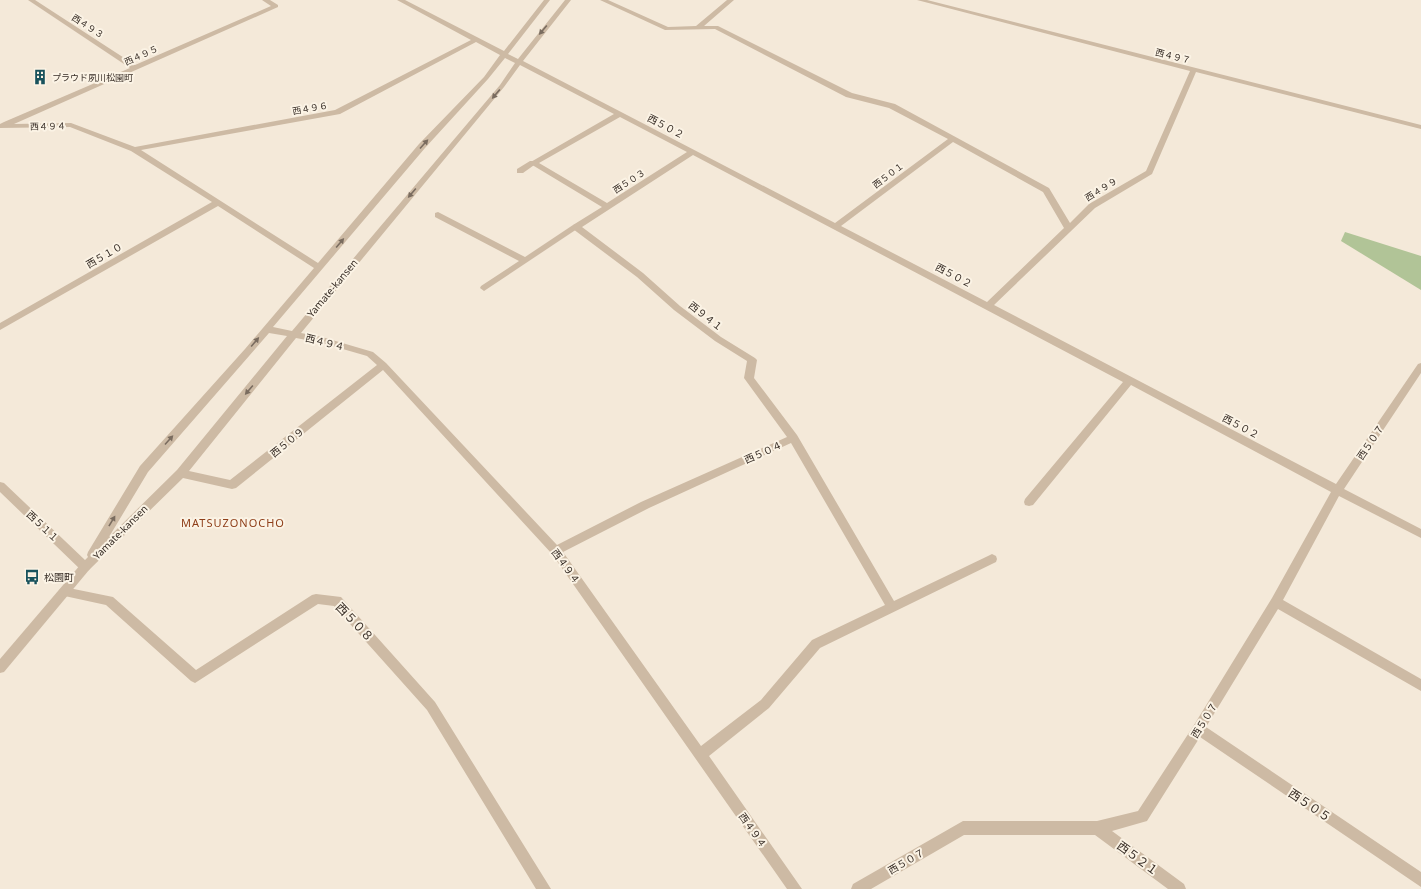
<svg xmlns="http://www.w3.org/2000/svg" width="1421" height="889" viewBox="0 0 1421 889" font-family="'Noto Sans','Noto Sans JP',sans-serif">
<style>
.green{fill:#b1c497}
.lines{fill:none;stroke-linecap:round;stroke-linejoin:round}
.service{fill:#cdbaa4;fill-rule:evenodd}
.minor{fill:#cdbaa4;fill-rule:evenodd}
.tertiary{fill:#cdbaa4;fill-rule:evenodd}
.oneway{fill:#7a6c5f}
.labels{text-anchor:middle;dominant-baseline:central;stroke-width:4;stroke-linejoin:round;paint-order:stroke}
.far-street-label{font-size:9px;fill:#372d26;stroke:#fbf3e5}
.far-poi-label{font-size:9px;fill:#372d26;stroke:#fbf3e5;text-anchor:start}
.street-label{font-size:10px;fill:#372d26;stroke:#fbf3e5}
.poi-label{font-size:10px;fill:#372d26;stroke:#fbf3e5;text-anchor:start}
.neighbourhood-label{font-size:11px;letter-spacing:1px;fill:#8e3e18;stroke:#fbf3e5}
.near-street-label{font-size:12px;fill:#372d26;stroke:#fbf3e5}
</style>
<rect width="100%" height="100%" fill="#f4e9d9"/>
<!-- green -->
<path class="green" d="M 1345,232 L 1421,256 L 1421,290 L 1341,241 Z"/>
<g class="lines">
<!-- service -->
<path class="service" d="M 530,161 L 533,161 L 537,163 L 523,173 L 517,173 L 517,169 Z
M 438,212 L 525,257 L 573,225 L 576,224 L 580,227 L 484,291 L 480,288 L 481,286 L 519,261 L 435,217 L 435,213 Z"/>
<!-- minor -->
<path class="minor" d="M 28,0 L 35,0 L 135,65 L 271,6 L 262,0 L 270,0 L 278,5 L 278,7 L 14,124 L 71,123 L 135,147 L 335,110 L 471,40 L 397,0 L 405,0 L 504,51 L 544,0 L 550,0 L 508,54 L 518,59 L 565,0 L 571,0 L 523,61 L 835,223 L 948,139 L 889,108 L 846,97 L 715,29 L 665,30 L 600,0 L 608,0 L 668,27 L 696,26 L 727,0 L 734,0 L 704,26 L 718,26 L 852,93 L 895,104 L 1049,188 L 1070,223 L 1089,204 L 1146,171 L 1190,71 L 917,0 L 927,0 L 1421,125 L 1421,129 L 1196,72 L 1152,174 L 1095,208 L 994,305 L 1336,484 L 1418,364 L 1421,363 L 1421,373 L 1344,489 L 1421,529 L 1421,538 L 1339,496 L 1283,600 L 1421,679 L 1421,691 L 1278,609 L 1206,727 L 1421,872 L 1421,887 L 1200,737 L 1147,821 L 1112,831 L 1184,884 L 1186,889 L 1168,889 L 1095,835 L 964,835 L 871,889 L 851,889 L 853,884 L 963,821 L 1097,821 L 1138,811 L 1194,725 L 1272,598 L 1331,492 L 1131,385 L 1033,505 L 1029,506 L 1025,505 L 1024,502 L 1025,499 L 1123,382 L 693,155 L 582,227 L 643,273 L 680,306 L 721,337 L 755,358 L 757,360 L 754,378 L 797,435 L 894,601 L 988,556 L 992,554 L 996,556 L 997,559 L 996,562 L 820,648 L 769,708 L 709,756 L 802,889 L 787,889 L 552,554 L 383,370 L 236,488 L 232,489 L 183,478 L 89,570 L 85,572 L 81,570 L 0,492 L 0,482 L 4,483 L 85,560 L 88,557 L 87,555 L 88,552 L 140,466 L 245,349 L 314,268 L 218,206 L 0,330 L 0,323 L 212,202 L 131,151 L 70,127 L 0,128 L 0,124 L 4,122 L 130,68 ZM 476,42 L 500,55 L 484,77 L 419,144 L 318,263 L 141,150 L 340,114 ZM 505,58 L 515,63 L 500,85 L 292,331 L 273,327 L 425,148 L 488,79 ZM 520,65 L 614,114 L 529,163 L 602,207 L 573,225 L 573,229 L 637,277 L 674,310 L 715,341 L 747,361 L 744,378 L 787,437 L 641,502 L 557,545 L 386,363 L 373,352 L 322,337 L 301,333 L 504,87 ZM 620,117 L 687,152 L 607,203 L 539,163 ZM 953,142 L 1043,192 L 1064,228 L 987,302 L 841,226 ZM 269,333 L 287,336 L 177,470 L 109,537 L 148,472 ZM 296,338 L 322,343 L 367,356 L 377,365 L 230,480 L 189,471 ZM 791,443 L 885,605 L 812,640 L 761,700 L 701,746 L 563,552 L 649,508 Z
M 64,587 L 113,597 L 196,670 L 312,595 L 316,594 L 341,597 L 435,702 L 551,889 L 536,889 L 427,710 L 334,606 L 318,604 L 195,683 L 191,681 L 106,605 L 60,595 L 58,592 L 60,589 Z"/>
<!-- tertiary -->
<path class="tertiary" d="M 85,562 L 89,564 L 91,567 L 89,570 L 4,672 L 0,673 L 0,659 L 81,564 Z"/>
</g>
<!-- one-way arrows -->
<defs><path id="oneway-solid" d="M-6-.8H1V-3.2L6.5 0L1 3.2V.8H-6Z"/></defs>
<g class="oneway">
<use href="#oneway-solid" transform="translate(543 30) rotate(130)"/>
<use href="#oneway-solid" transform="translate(496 94) rotate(130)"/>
<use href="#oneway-solid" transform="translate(424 144) rotate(-48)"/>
<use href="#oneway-solid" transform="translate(412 193) rotate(130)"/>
<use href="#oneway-solid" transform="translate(340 243) rotate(-50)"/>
<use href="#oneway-solid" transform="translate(255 342) rotate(-50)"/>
<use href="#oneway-solid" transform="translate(249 390) rotate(130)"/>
<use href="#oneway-solid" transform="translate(169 440) rotate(-48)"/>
<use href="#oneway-solid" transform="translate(112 521) rotate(-59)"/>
</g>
<!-- icons -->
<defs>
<g id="building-bare" transform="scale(1.2)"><path d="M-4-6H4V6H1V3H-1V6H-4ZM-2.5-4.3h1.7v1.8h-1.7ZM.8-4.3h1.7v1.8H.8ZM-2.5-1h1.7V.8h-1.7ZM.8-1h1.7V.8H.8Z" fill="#18525c" stroke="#fbf3e5" stroke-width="2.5" paint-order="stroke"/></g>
<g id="bus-bare" transform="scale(1.2)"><path d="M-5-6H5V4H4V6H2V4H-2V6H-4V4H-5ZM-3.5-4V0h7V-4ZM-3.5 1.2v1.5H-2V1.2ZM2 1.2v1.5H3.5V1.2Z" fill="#18525c" stroke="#fbf3e5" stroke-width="2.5" paint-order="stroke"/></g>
</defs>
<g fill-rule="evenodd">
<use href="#building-bare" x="40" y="77"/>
<use href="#bus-bare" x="32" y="577"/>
</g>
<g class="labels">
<!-- far-street labels -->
<g class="far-street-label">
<text transform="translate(88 26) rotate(33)">西４９３</text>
<text transform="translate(141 55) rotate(-24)">西４９５</text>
<text transform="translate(1173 56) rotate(14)">西４９７</text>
<text transform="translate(310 108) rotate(-10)">西４９６</text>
<text transform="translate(48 126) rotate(-1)">西４９４</text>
<text transform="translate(888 175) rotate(-37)">西５０１</text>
<text transform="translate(629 181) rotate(-33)">西５０３</text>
<text transform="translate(1101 189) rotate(-32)">西４９９</text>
</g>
<!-- far-poi labels -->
<g class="far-poi-label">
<text x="52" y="77">プラウド夙川松園町</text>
</g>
<!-- street labels -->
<g class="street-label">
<text transform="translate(666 126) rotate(28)">西５０２</text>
<text transform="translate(104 255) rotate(-30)">西５１０</text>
<text transform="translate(954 275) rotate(28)">西５０２</text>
<text transform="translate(332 288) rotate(-50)">Yamate-kansen</text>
<text transform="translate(706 316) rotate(38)">西９４１</text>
<text transform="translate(325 342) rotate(14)">西４９４</text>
<text transform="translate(1241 426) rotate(28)">西５０２</text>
<text transform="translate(287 442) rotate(-39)">西５０９</text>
<text transform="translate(1370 442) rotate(-56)">西５０７</text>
<text transform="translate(763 452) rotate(-24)">西５０４</text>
<text transform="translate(43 526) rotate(43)">西５１１</text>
<text transform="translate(120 532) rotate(-45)">Yamate-kansen</text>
<text transform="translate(566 566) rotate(54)">西４９４</text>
<text transform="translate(1204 720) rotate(-58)">西５０７</text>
<text transform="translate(753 830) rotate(55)">西４９４</text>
<text transform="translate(906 861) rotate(-30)">西５０７</text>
</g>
<!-- poi labels -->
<g class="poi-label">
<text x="44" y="577">松園町</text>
</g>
<!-- neighbourhood labels -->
<g class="neighbourhood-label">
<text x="233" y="522">MATSUZONOCHO</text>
</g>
<!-- near-street labels -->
<g class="near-street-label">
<text transform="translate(355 622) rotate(46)">西５０８</text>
<text transform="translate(1310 805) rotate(34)">西５０５</text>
<text transform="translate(1138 858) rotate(36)">西５２１</text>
</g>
</g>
</svg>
